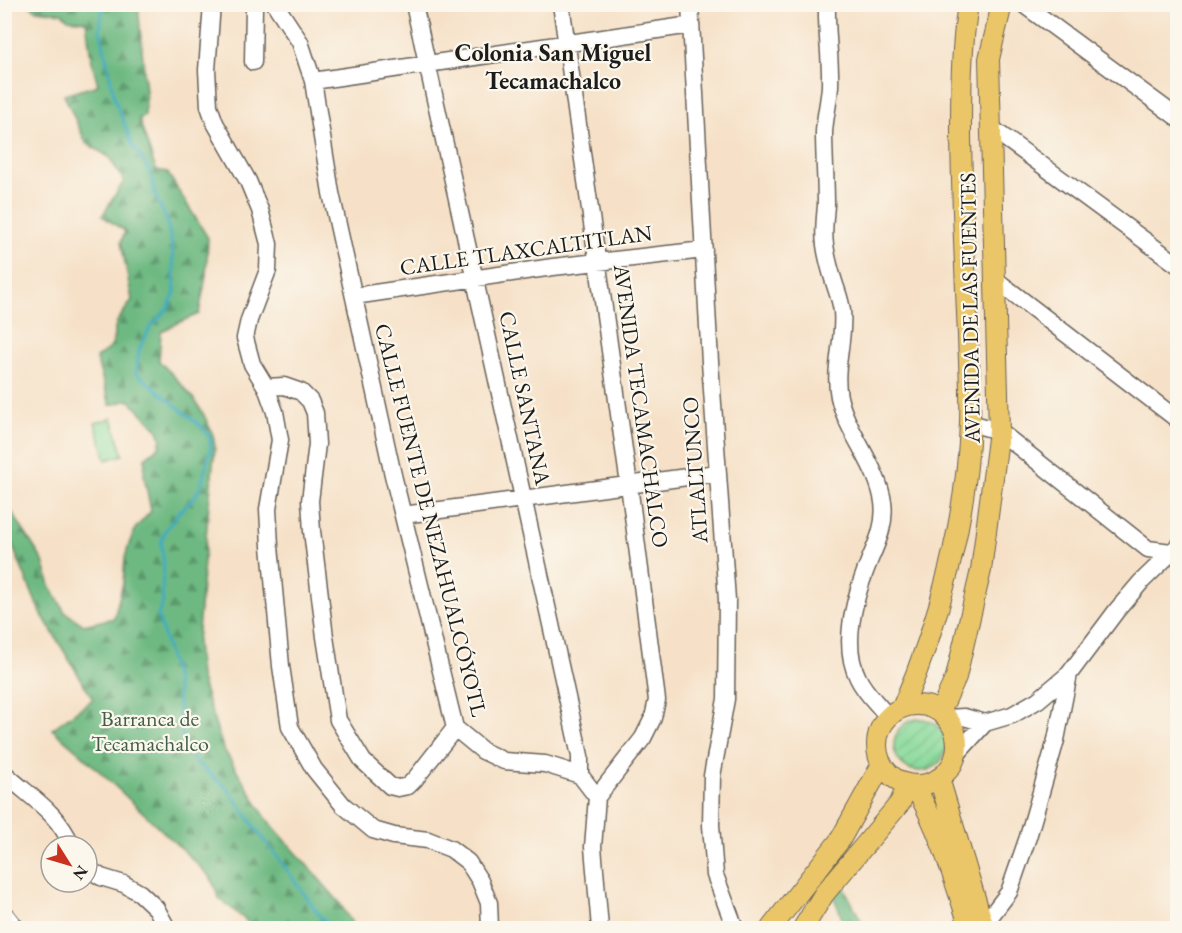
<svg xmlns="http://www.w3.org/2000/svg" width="1182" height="933" viewBox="0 0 1182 933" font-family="'EB Garamond',serif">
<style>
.forest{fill:url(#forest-firs);stroke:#456a4f;stroke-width:1.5}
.garden{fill:url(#garden-furrows);stroke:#527a5b;stroke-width:1.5}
.pitch{fill:#88d99a;stroke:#527a5b;stroke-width:1.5}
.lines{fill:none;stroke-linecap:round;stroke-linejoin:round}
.stream{stroke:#41acc0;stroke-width:3}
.minor-casing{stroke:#686158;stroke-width:19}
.major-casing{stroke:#686158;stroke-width:22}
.minor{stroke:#fff;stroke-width:16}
.major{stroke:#ebc669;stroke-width:20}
.labels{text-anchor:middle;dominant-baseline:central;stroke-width:4.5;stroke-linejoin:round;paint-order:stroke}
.street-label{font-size:22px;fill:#1c1c1c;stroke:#fbf7ec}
.park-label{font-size:22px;fill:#425e48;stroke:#fbf7ec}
.neighbourhood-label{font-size:24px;font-weight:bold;fill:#1c1c1c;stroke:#fbf7ec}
</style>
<defs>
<pattern id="forest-firs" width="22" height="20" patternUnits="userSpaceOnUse" patternTransform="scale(1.5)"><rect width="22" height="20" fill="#6eb982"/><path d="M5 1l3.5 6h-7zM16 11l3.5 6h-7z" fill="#5a966a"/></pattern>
<pattern id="garden-furrows" width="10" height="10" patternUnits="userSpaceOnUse" patternTransform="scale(1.5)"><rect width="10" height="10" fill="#88d99a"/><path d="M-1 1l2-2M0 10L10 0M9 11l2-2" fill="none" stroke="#75ba84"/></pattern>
</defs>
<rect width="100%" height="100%" fill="#fbf7ec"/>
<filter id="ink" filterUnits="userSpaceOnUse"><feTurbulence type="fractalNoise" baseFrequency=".0167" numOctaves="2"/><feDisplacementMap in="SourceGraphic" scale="12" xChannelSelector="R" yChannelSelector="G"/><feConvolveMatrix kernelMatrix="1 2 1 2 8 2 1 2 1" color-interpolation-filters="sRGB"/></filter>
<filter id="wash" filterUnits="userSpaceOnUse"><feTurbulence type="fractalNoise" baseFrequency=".008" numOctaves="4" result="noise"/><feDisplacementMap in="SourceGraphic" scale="24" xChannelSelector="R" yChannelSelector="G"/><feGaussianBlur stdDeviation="1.35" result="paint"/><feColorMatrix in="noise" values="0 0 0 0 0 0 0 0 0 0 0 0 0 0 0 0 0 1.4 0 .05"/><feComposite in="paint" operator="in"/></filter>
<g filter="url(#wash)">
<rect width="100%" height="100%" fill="#f6e1c8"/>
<!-- forest -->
<path class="forest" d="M 29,5 L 138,5 L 146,92 L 145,116 L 139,119 L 156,170 L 167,172 L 208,238 L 206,276 L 199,314 L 180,322 L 161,332 L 159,361 L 173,375 L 194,399 L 204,415 L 213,435 L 215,447 L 209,503 L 197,643 L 200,676 L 223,748 L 266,818 L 339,902 L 355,928 L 255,928 L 219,898 L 211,878 L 190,857 L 81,754 L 52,729 L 93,699 L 39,610 L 10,540 L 5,534 L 5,501 L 43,561 L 50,586 L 65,612 L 84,625 L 114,618 L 123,583 L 125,558 L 129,544 L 135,529 L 151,511 L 144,476 L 145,458 L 159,447 L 161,438 L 157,429 L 129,400 L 110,405 L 96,358 L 112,346 L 116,323 L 132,300 L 121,242 L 125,231 L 102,216 L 124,181 L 109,157 L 86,143 L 64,95 L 98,85 L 91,58 L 86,21 L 68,19 L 62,13 L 36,10 Z
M 841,882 L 865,928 L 844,928 L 840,912 L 831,891 Z"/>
<!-- garden -->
<path class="garden" d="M894 745a26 26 0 1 1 52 0a26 26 0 1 1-52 0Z"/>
<!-- pitch -->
<path class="pitch" d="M 112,418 L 123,455 L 106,460 L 95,423 Z"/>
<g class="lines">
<!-- stream -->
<path class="stream" d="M 103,4 L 100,29 L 115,100 L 133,146 L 151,174 L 155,194 L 167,221 L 172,246 L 175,292 L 168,308 L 150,328 L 139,350 L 136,373 L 202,427 L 210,437 L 211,448 L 201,485 L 195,497 L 179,512 L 165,531 L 161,543 L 164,564 L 162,587 L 163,602 L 158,615 L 176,680 L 180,722 L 183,741 L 188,753 L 196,762 L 227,788 L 264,840 L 277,856 L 319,915 L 331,928"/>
</g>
</g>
<g filter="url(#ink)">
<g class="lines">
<!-- minor casing -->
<g class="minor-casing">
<path id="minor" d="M 212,4 L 207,70 L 209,106 L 215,123 L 248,181 L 260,210 L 269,244 L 268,270 L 249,320 L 245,338 L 252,364 L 266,387 L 275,412 L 280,440 L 268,509 L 270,546 L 281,666 L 290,727 L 314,769 L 343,805 L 373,830 L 394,836 L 428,840 L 451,849 L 468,862 L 480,881 L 489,903 L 490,928
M 275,4 L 300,42 L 313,81 L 331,193 L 393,475 L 455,728 L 483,751 L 504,761 L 545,764 L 580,775
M 414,4 L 580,756 L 580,775 L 597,797
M 561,4 L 629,485 L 657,700 L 653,718 L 643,738 L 597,797
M 690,4 L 710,362 L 727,600 L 726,699 L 712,776 L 711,825 L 715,875 L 735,928
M 827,4 C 826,32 831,59 830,86 C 829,102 825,116 824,132 C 824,156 826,180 826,205 C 825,218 823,232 825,245 C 827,259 831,273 835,285 C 838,294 841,302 842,311 C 845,339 833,368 839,397 C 847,433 878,466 883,502 C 886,523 878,541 870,559 C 856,593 840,643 858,678 C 865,693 878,704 888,717
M 1023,4 L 1178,118
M 253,62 L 254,7 L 255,4
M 313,81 L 691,25
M 990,127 L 1178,265
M 996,280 L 1178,420
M 354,296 L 553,267 L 704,250
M 266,387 L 284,386 L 301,392 L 310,401 L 315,413 L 317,444 L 310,501 L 312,531 L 325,637 L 338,720 L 363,761 L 390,786 L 398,788 L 408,786 L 415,779 L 455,728
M 970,423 L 999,431 L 1148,549 L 1171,552 L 1178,554
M 403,515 L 717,473
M 947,718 L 964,717 L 985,723
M 956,755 L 985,723 L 1012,715 L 1038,700 L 1069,674 L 1117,610 L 1141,582 L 1178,546
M 4,773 C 31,798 57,811 72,846
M 597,797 L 593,847 L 600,928
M 87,868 L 101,877 L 124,884 L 140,893 L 156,908 L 167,928
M 4,913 L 16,928
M 983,926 L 1009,892 L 1028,837 L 1056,740 L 1069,674"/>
</g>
<!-- major casing -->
<g class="major-casing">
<path id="major" d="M877 745a40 40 0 1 1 80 0a40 40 0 1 1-80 0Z
M 902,708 C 940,621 967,517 970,422 C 971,394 969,365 968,336 C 965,269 962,203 961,136 C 961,92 961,48 968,4
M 940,712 L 956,677 L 981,570 L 999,431 L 989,59 L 1002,4
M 939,778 L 984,928
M 914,785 C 940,830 954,879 970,928
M 771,928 L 840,840 L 882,764
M 803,928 L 824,894 L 900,803 L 908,784"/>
</g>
<!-- minor -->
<use href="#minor" class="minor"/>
<!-- major -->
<use href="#major" class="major"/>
</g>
</g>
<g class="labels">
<!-- street labels -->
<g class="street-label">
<text transform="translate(526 250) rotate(-8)">CALLE TLAXCALTITLAN</text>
<text transform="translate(970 308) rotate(-91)">AVENIDA DE LAS FUENTES</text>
<text transform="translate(525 398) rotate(78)">CALLE SANTANA</text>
<text transform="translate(641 406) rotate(82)">AVENIDA TECAMACHALCO</text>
<text transform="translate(695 470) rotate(-94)">ATLALTUNCO</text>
<text transform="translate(431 520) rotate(76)">CALLE FUENTE DE NEZAHUALCÓYOTL</text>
</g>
<!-- park labels -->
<g class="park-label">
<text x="150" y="718">Barranca de<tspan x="150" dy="25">Tecamachalco</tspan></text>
</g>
<!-- neighbourhood labels -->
<g class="neighbourhood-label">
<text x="553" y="52">Colonia San Miguel<tspan x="553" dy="28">Tecamachalco</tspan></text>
</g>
</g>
<!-- margin -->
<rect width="1182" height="933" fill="none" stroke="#fbf7ec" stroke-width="24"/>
<!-- north arrow -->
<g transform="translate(69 864) rotate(127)"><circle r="28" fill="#fbf7ec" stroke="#a29f99" stroke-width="1.5"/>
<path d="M0-4.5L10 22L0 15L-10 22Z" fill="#c8321e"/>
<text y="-9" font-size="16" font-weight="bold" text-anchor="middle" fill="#1c1c1c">N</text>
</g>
</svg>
